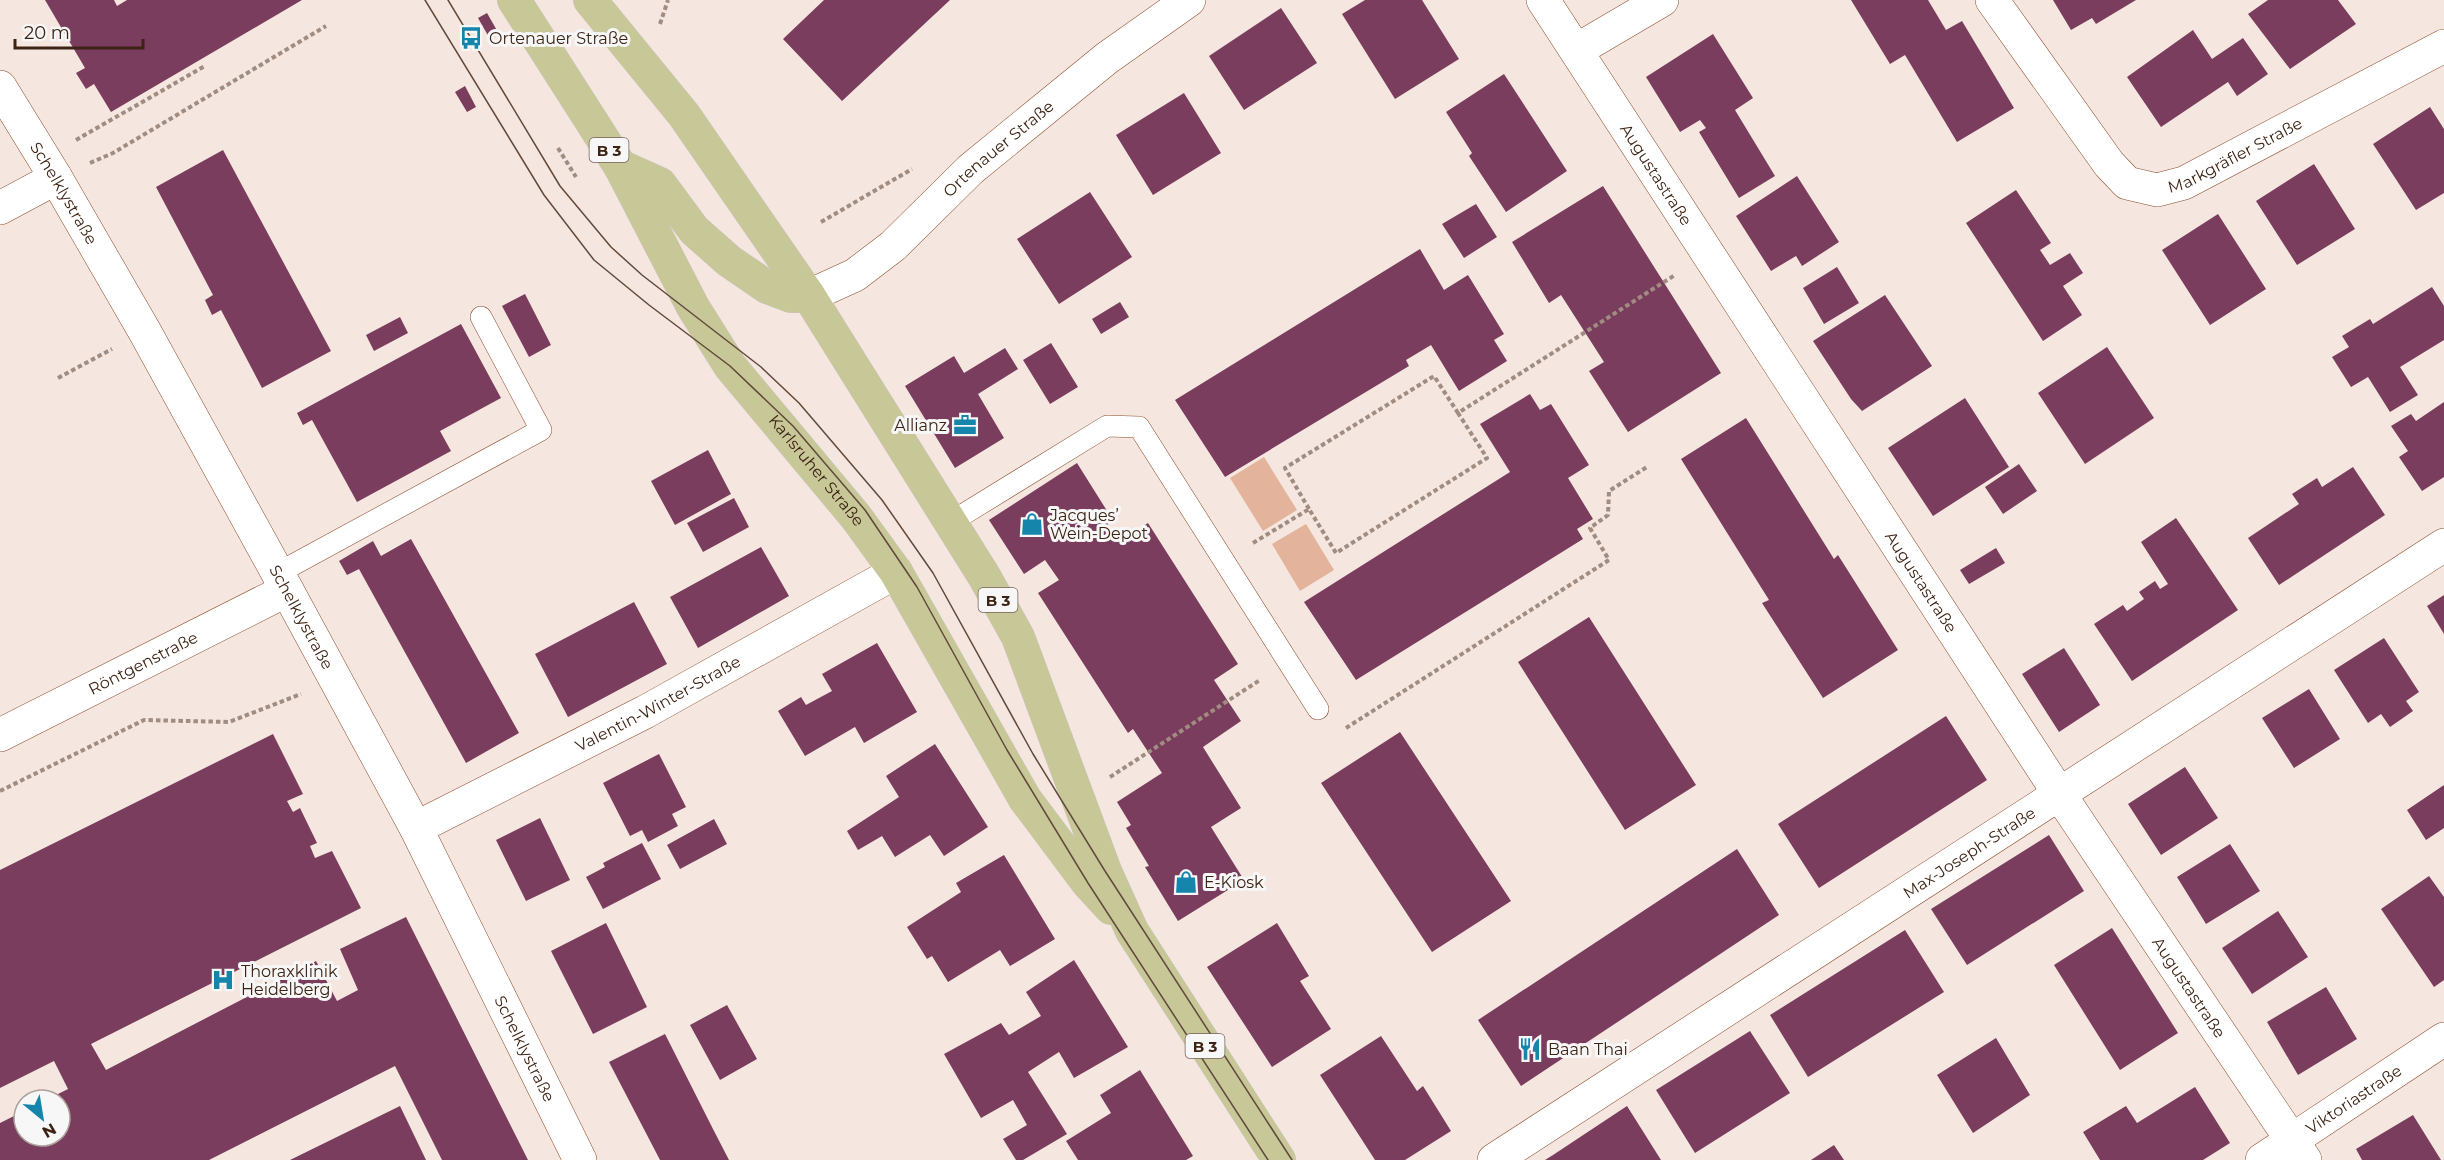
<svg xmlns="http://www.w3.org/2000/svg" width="2444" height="1160" viewBox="0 0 2444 1160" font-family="Montserrat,sans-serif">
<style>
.green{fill:#e3b39b}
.building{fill:#7a3d5e}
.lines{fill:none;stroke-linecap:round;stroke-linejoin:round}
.service-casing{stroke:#8b4e2c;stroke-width:22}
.minor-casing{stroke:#8b4e2c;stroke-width:34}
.primary-casing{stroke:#cdc6c2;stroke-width:34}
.path{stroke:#a08c81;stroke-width:4;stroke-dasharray:4.5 3;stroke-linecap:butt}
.service{stroke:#fff;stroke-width:21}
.minor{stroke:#fff;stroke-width:33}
.primary{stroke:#c7c797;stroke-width:33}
.tram{stroke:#61493b;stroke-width:1.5}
.labels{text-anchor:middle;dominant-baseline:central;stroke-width:6;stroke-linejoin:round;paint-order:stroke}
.shield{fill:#f7f7f7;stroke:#756358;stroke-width:1.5}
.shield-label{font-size:15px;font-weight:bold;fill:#3d2314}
.poi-label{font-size:16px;fill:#3d2314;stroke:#f7f7f7;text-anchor:start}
.street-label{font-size:16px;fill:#3d2314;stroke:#f7f7f7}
</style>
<rect width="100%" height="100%" fill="#f5e6df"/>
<!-- green -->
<path class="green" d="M 1264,457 L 1297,510 L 1263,531 L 1230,478 Z
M 1306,524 L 1334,570 L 1300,591 L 1272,544 Z"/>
<!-- building -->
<path class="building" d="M 45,0 L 114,0 L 117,6 L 127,0 L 302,0 L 111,112 L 94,84 L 86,89 L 76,73 L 85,68 Z
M 824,0 L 950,0 L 842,101 L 783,39 Z
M 1365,0 L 1422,0 L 1459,59 L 1395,99 L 1342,14 Z
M 1851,0 L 1928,0 L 1946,30 L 1962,21 L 2014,108 L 1957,142 L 1905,55 L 1890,64 Z
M 2053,0 L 2136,0 L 2096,24 L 2092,18 L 2071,30 Z
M 2268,0 L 2338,0 L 2356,24 L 2290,69 L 2248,14 Z
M 1281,8 L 1317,63 L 1244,110 L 1209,56 Z
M 487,13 L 499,34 L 490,39 L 478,18 Z
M 2193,30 L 2212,59 L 2243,38 L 2268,74 L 2237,96 L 2228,82 L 2161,127 L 2127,77 Z
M 1713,34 L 1753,98 L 1735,110 L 1775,176 L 1739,198 L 1699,132 L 1706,128 L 1700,120 L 1680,132 L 1646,77 Z
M 1504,74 L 1567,171 L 1506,212 L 1469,156 L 1472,153 L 1446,112 Z
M 465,86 L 476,107 L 467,112 L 455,92 Z
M 1184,93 L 1221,153 L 1153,195 L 1116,135 Z
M 2430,107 L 2444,129 L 2444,193 L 2416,210 L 2373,144 Z
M 223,150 L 331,351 L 262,388 L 221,310 L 212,315 L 205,300 L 213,295 L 156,187 Z
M 2314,164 L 2355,229 L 2297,265 L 2256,201 Z
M 1797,176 L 1839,242 L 1802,266 L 1796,256 L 1771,271 L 1736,216 Z
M 1603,186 L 1721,373 L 1628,432 L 1589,371 L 1604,362 L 1561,295 L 1549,303 L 1512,242 Z
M 2016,190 L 2051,243 L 2040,250 L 2050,265 L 2070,253 L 2083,273 L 2063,286 L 2082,315 L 2043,341 L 1966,223 Z
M 1090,192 L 1132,257 L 1059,304 L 1017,239 Z
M 1476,204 L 1497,237 L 1464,258 L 1442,224 Z
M 2218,214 L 2266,289 L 2210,325 L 2162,250 Z
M 1420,249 L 1444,290 L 1468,275 L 1504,334 L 1494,340 L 1507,361 L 1459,391 L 1431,345 L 1406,360 L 1409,366 L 1225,477 L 1175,400 Z
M 1837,267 L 1859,303 L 1824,324 L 1803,288 Z
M 2432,287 L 2444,306 L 2444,340 L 2400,367 L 2418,395 L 2390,412 L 2368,377 L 2351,387 L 2332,357 L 2349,347 L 2342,336 L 2370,319 L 2373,324 Z
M 525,294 L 551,345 L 529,357 L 502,306 Z
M 1885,295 L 1932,366 L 1862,411 L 1851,399 L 1813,341 Z
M 1120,302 L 1129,317 L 1101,334 L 1092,319 Z
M 400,317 L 408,333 L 374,351 L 366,335 Z
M 461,324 L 501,398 L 440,431 L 451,451 L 357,502 L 312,420 L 303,425 L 297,413 Z
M 1051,343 L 1078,387 L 1050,404 L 1023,360 Z
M 2107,347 L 2154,418 L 2085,464 L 2038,393 Z
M 1005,348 L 1018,369 L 978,394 L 1004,438 L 955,468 L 905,386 L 954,356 L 964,373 Z
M 1530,394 L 1540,410 L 1551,404 L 1589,465 L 1568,478 L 1593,519 L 1577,529 L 1583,539 L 1356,680 L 1304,602 L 1510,472 L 1480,424 Z
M 1965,398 L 2009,467 L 1933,516 L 1888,448 Z
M 2444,402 L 2444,477 L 2422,491 L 2399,457 L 2408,451 L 2391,426 L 2411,414 L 2416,421 Z
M 1746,418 L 1834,559 L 1838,555 L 1898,650 L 1823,698 L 1762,603 L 1769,600 L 1681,459 Z
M 708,450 L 731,494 L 675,525 L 651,481 Z
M 1077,463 L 1109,514 L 1104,518 L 1119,542 L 1148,523 L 1238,664 L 1214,680 L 1241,721 L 1203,747 L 1241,808 L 1211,827 L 1244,880 L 1178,921 L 1145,867 L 1149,866 L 1126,828 L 1131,825 L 1117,802 L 1162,773 L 1133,729 L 1128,733 L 1038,593 L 1059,580 L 1045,560 L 1024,574 L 989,520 Z
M 2019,464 L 2037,491 L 2003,514 L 1985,487 Z
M 2353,467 L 2385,515 L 2279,585 L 2248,538 L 2299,504 L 2292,494 L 2317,478 L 2322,487 Z
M 734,498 L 749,527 L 703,552 L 687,523 Z
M 2176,518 L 2238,610 L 2132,681 L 2094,624 L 2123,605 L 2127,611 L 2144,599 L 2139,592 L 2155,581 L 2160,589 L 2168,584 L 2141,542 Z
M 411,539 L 519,733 L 466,763 L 359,569 L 347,575 L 339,561 L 373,541 L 381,556 Z
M 761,547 L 789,596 L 698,648 L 670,597 Z
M 1996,548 L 2005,563 L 1969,584 L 1960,570 Z
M 2444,595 L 2444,634 L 2427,606 Z
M 634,602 L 667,664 L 568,717 L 535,654 Z
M 1589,617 L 1696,785 L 1625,830 L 1518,662 Z
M 2384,638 L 2419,692 L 2406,701 L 2413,711 L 2390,727 L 2381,714 L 2368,723 L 2334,670 Z
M 877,643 L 917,712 L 864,743 L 855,727 L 805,756 L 778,711 L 801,697 L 806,705 L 832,691 L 822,674 Z
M 2064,648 L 2100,705 L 2059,732 L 2022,674 Z
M 2309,689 L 2340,739 L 2294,768 L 2262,718 Z
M 1946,716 L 1987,780 L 1819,888 L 1778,824 Z
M 1400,732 L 1511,901 L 1432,952 L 1321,783 Z
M 273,734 L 303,794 L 287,801 L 293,812 L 300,808 L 317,843 L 310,846 L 315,858 L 332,851 L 361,908 L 91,1044 L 106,1070 L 316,961 L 337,1001 L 358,990 L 340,949 L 406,917 L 528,1160 L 442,1160 L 395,1066 L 209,1160 L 0,1160 L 0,1123 L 24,1111 L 24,1136 L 60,1136 L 60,1100 L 46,1100 L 68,1089 L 54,1061 L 0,1088 L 0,870 Z
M 935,744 L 988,827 L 944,856 L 930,835 L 895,857 L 882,836 L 858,850 L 847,831 L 899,797 L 886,776 Z
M 659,754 L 686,807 L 672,814 L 678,826 L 648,842 L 642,830 L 630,836 L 603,783 Z
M 2185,767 L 2218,818 L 2161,855 L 2128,804 Z
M 2444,785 L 2444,828 L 2426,840 L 2407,810 Z
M 540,818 L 570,880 L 526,901 L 496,840 Z
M 714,819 L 727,844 L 680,869 L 667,845 Z
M 2049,835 L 2084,891 L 1967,965 L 1931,909 Z
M 642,843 L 661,879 L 603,909 L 586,877 L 605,867 L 603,863 Z
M 2230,844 L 2260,891 L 2206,924 L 2177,877 Z
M 1737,849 L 1779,915 L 1521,1086 L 1478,1020 Z
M 1004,855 L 1055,939 L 1010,966 L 1000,950 L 948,982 L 932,956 L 927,959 L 907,927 L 961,892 L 956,883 Z
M 2429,876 L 2444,897 L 2444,980 L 2434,987 L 2381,909 Z
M 2278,911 L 2308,957 L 2252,994 L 2222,948 Z
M 606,923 L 647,1007 L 593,1034 L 551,951 Z
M 1277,923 L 1309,976 L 1300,981 L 1331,1029 L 1272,1067 L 1207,967 Z
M 2112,928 L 2178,1033 L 2120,1070 L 2054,965 Z
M 1905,930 L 1944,992 L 1808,1077 L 1770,1015 Z
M 1074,960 L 1128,1047 L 1074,1078 L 1059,1052 L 1028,1072 L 1067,1134 L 1023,1160 L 1016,1160 L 1003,1139 L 1027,1125 L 1013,1100 L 981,1118 L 944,1054 L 1001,1023 L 1009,1035 L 1041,1016 L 1026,992 Z
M 2326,987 L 2357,1039 L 2298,1075 L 2267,1022 Z
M 727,1005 L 757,1059 L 720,1080 L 690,1025 Z
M 1750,1031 L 1790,1093 L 1695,1153 L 1656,1090 Z
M 665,1034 L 714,1131 L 729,1160 L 660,1160 L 609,1062 Z
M 1381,1036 L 1417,1091 L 1423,1086 L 1451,1131 L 1405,1160 L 1375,1160 L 1320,1075 Z
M 1996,1038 L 2030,1095 L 1973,1133 L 1937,1075 Z
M 1140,1070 L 1193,1156 L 1186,1160 L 1078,1160 L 1066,1141 L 1111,1113 L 1100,1095 Z
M 2195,1087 L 2230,1143 L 2203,1160 L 2100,1160 L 2083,1132 L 2126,1106 L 2137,1123 Z
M 400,1106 L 426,1160 L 290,1160 Z
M 1627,1106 L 1661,1160 L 1545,1160 L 1553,1155 Z
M 2413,1115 L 2441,1160 L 2362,1160 L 2356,1149 Z
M 1834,1145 L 1844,1160 L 1811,1160 Z"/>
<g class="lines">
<!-- service casing -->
<g class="service-casing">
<path id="service" d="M 951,522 L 1107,426 L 1139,427 L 1318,709
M 278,573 L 541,430 L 481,317"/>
</g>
<!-- minor casing -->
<g class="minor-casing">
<g id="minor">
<path id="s1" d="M 1543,0 L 2060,795 L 2305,1160"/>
<path id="s2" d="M 1992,0 L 2109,164 L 2127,183 L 2157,190 L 2184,183 L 2444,46"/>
<path d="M 1577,50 L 1662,0"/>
<path id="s3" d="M 0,87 L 56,178 L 145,332 L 287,590 L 416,828 L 580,1160"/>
<path d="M 0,208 L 56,178"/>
<path id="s4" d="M 809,296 L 855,275 L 893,246 L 971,169 L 1107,58 L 1189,0"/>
<path id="s5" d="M 0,735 L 287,590"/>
<path id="s6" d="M 416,828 L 645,712 L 896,572"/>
<path id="s7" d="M 1494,1160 L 2444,545"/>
<path id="s8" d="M 2262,1160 L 2444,1039"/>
</g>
</g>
<!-- primary casing -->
<g class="primary-casing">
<g id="primary">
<path id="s9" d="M 514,0 L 620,166 L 693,307 L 730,366 L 856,517 L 896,572 L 1025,799 L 1088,883 L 1111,908"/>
<path d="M 590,0 L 684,115 L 809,296 L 984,576 L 1018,637 L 1105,871 L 1132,931 L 1279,1160"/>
<path d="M 620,166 L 660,184 L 694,230 L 729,261 L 767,287 L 791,296 L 809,296"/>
</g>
</g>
<!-- path -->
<path class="path" d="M 660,24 L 668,0
M 76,140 L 205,66
M 558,148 L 576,177
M 90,163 L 113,153 L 326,26
M 821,222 L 912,169
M 58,378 L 112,349
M 1309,509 L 1285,468 L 1434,376 L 1458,413
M 1253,543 L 1309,509 L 1336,553 L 1487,458 L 1458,413 L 1675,275
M 1346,728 L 1609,560 L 1590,528 L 1608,515 L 1609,491 L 1647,467
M 1110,777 L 1260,680
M 0,791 L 144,720 L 229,722 L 301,694"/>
<!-- service -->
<use href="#service" class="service"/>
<!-- minor -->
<use href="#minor" class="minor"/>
<!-- primary -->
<use href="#primary" class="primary"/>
<!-- tram -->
<path class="tram" d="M 425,0 L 544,195 L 594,260 L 649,305 L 730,366 L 793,426 L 865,510 L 917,587 L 1007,750 L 1088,883 L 1268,1160
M 448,0 L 560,186 L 611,247 L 642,275 L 761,367 L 799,403 L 882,500 L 933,573 L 1033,754 L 1105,871 L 1292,1160"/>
</g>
<!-- icons -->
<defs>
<g id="bus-bare" transform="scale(1.8)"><path d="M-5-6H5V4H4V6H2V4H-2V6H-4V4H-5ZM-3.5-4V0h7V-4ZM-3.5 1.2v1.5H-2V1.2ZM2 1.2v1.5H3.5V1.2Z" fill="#1585ac" stroke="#f7f7f7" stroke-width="2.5" paint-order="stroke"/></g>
<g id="office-bare" transform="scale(1.8)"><path d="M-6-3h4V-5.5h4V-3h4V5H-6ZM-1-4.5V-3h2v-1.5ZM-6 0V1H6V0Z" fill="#1585ac" stroke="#f7f7f7" stroke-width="2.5" paint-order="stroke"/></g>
<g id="shop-bare" transform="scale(1.8)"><path d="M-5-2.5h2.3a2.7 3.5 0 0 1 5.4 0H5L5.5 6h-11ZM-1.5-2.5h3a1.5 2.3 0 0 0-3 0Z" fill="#1585ac" stroke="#f7f7f7" stroke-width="2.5" paint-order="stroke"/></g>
<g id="hospital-bare" transform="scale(1.8)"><path d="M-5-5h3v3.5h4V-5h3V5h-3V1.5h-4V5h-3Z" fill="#1585ac" stroke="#f7f7f7" stroke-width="2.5" paint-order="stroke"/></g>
<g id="restaurant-bare" transform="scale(1.8)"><path d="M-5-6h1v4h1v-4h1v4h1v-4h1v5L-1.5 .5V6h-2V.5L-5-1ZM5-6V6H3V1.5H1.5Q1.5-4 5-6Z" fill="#1585ac" stroke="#f7f7f7" stroke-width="2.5" paint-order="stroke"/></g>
</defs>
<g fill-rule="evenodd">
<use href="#bus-bare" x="471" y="38"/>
<use href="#office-bare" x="965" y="425"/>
<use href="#shop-bare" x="1032" y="524"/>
<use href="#shop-bare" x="1186" y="882"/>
<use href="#hospital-bare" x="223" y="980"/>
<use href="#restaurant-bare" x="1530" y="1049"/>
</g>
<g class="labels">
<!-- shield labels -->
<g class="shield">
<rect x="589.5" y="138" width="39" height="24" rx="4.5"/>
<rect x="978.5" y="588" width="39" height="24" rx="4.5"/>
<rect x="1185.5" y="1034" width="39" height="24" rx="4.5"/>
</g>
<g class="shield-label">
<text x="609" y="150">B 3</text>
<text x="998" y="600">B 3</text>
<text x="1205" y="1046">B 3</text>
</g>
<!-- poi labels -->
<g class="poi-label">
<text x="489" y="38">Ortenauer Straße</text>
<text x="947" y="425" text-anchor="end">Allianz</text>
<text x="1050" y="515">Jacques’<tspan x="1050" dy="18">Wein-Depot</tspan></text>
<text x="1204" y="882">E-Kiosk</text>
<text x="241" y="971">Thoraxklinik<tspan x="241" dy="18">Heidelberg</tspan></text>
<text x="1548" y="1049">Baan Thai</text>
</g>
<!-- street labels -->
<g class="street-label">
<text stroke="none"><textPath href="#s4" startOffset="242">Ortenauer Straße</textPath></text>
<text stroke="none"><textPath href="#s2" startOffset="344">Markgräfler Straße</textPath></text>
<text stroke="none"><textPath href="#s1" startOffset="208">Augustastraße</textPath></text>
<text stroke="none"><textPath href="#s3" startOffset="124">Schelklystraße</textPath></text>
<text stroke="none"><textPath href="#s9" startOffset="561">Karlsruher Straße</textPath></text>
<text stroke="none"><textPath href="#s1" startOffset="694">Augustastraße</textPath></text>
<text stroke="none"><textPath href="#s3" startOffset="610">Schelklystraße</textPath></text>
<text stroke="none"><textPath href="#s5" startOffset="160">Röntgenstraße</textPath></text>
<text stroke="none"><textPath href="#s6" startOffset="272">Valentin-Winter-Straße</textPath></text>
<text stroke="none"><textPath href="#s7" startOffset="566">Max-Joseph-Straße</textPath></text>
<text stroke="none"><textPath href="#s1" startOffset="1180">Augustastraße</textPath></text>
<text stroke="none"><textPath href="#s3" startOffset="1096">Schelklystraße</textPath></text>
<text stroke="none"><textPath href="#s8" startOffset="110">Viktoriastraße</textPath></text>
</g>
</g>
<!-- north arrow -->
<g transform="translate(42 1118) rotate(150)"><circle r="28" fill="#f7f7f7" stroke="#ada29c" stroke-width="1.5"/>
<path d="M0-4.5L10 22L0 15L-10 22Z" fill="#1585ac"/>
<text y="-9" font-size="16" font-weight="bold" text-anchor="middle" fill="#3d2314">N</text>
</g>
<!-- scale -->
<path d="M15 39v9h128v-9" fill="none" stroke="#3d2314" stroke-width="3"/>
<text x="24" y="39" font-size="18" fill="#3d2314" stroke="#f7f7f7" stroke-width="4.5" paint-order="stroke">20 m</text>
</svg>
